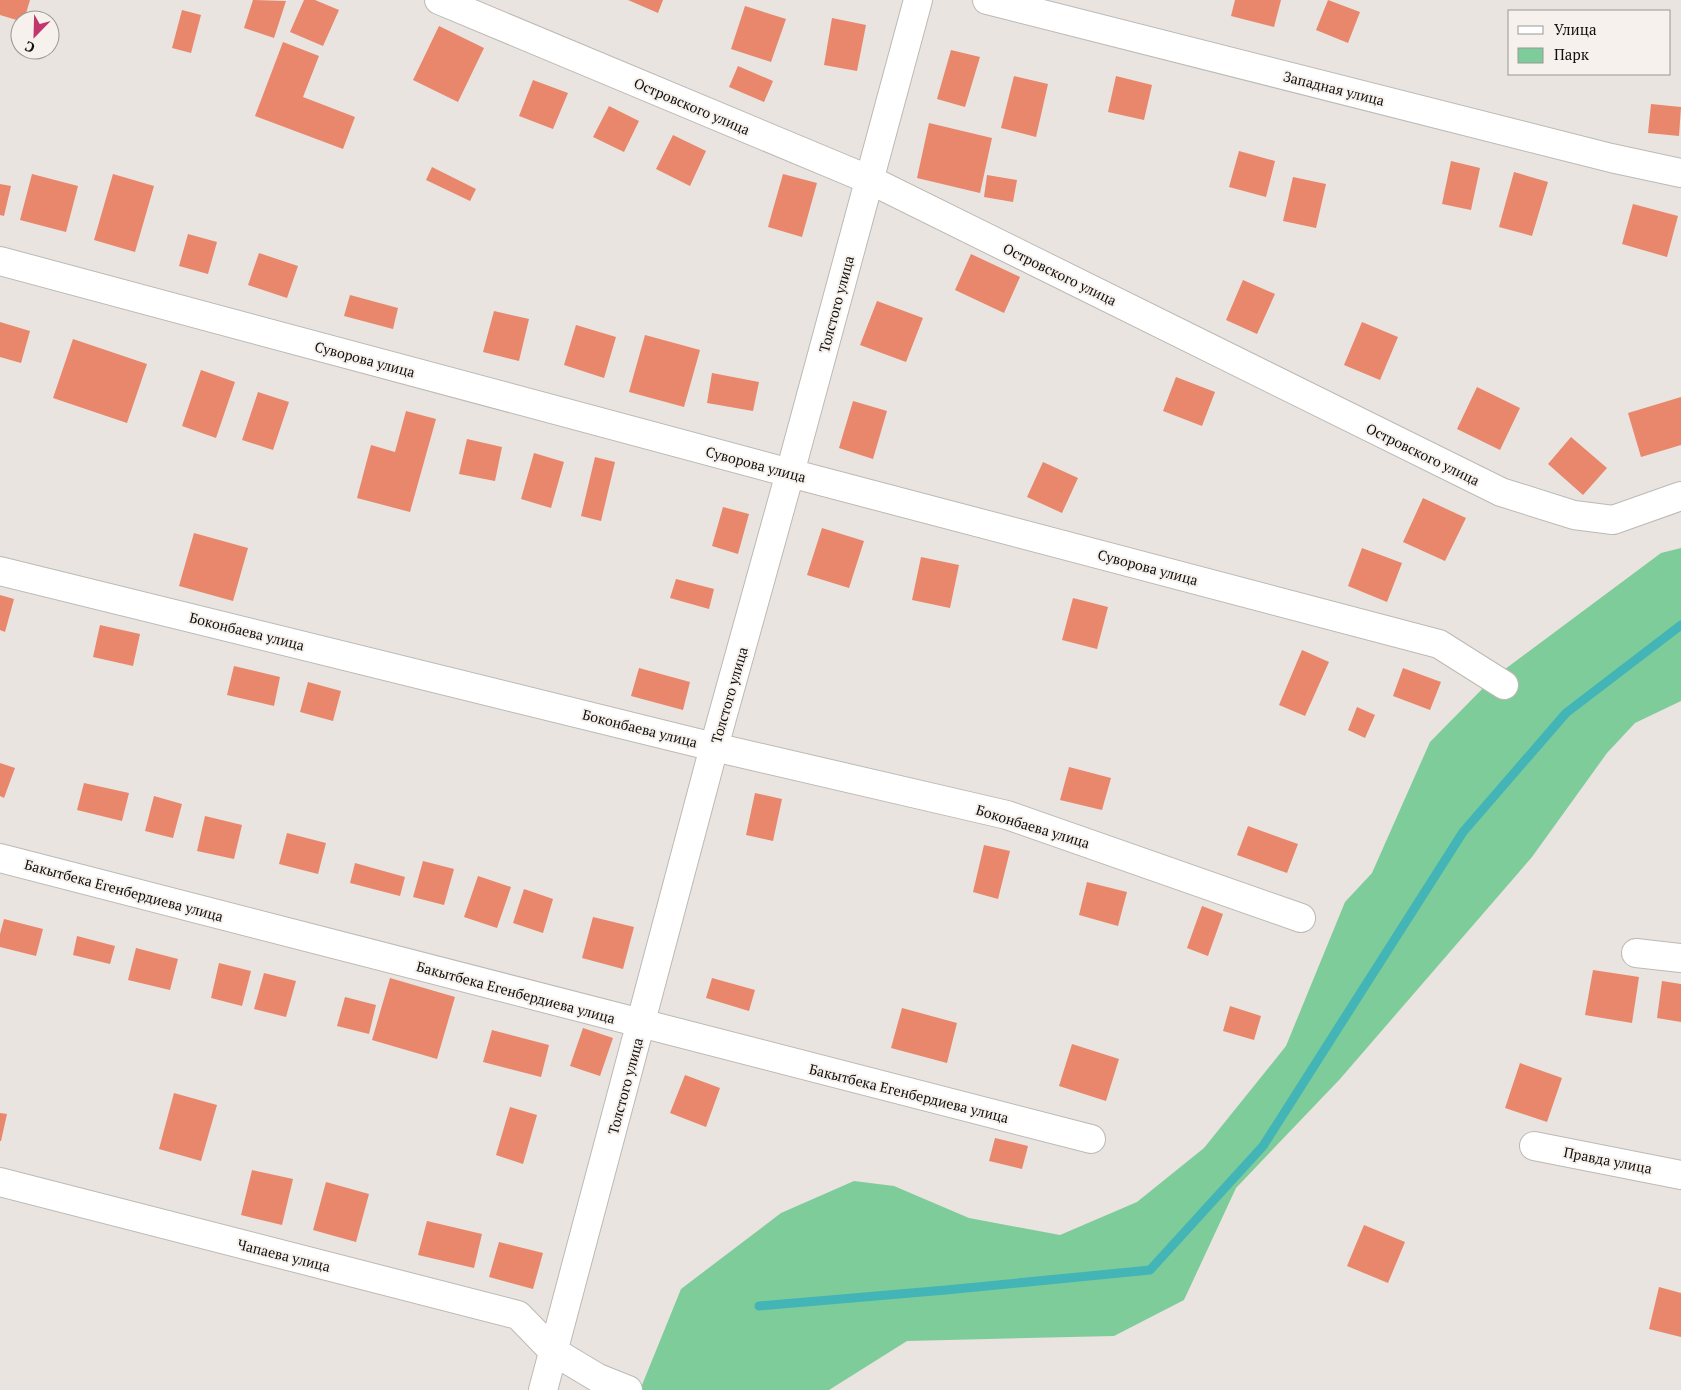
<svg xmlns="http://www.w3.org/2000/svg" width="1681" height="1390" viewBox="0 0 1681 1390" font-family="'PT Serif',serif">
<style>
.green{fill:#7ecc9a}
.lines{fill:none;stroke-linecap:round;stroke-linejoin:round}
.stream{stroke:#44b5b7;stroke-width:9}
.building{fill:#e8876b}
.minor-casing{stroke:#bdb9b4;stroke-width:30}
.minor{stroke:#fff;stroke-width:28}
.labels{text-anchor:middle;dominant-baseline:central;stroke-width:4;stroke-linejoin:round;paint-order:stroke}
.street-label{font-size:14px;fill:#110f0d;stroke:#f6f1ec}
</style>
<rect width="100%" height="100%" fill="#e9e4df"/>
<!-- green -->
<path class="green" d="M 1681,548 L 1681,701 L 1635,723 L 1607,753 L 1532,857 L 1340,1079 L 1236,1188 L 1184,1300 L 1114,1336 L 907,1341 L 829,1390 L 640,1390 L 681,1289 L 781,1213 L 854,1181 L 894,1186 L 969,1218 L 1060,1235 L 1137,1202 L 1204,1148 L 1286,1046 L 1345,902 L 1372,873 L 1430,742 L 1493,678 L 1661,553 Z"/>
<g class="lines">
<!-- stream -->
<path class="stream" d="M 759,1306 L 946,1290 L 1150,1270 L 1263,1146 L 1463,832 L 1566,713 L 1681,625"/>
</g>
<!-- building -->
<path class="building" d="M 0,0 L 30,0 L 24,20 L 20,21 L 0,15 Z
M 253,0 L 286,1 L 274,38 L 244,28 Z
M 304,0 L 315,0 L 339,10 L 323,46 L 290,32 Z
M 628,0 L 663,0 L 658,13 Z
M 1235,0 L 1281,0 L 1274,27 L 1231,16 Z
M 1328,0 L 1360,12 L 1348,43 L 1316,30 Z
M 745,6 L 786,19 L 771,62 L 731,49 Z
M 182,10 L 201,15 L 191,53 L 172,48 Z
M 832,18 L 866,25 L 857,71 L 824,65 Z
M 439,26 L 484,48 L 458,102 L 413,80 Z
M 283,42 L 319,56 L 303,97 L 355,117 L 343,149 L 255,116 Z
M 951,50 L 980,57 L 965,107 L 937,99 Z
M 738,66 L 773,81 L 764,102 L 729,87 Z
M 1014,76 L 1048,84 L 1036,137 L 1001,128 Z
M 1116,76 L 1152,85 L 1144,120 L 1108,112 Z
M 533,80 L 568,93 L 553,129 L 519,116 Z
M 1651,104 L 1681,107 L 1679,136 L 1648,133 Z
M 609,106 L 639,121 L 624,152 L 593,137 Z
M 929,123 L 992,138 L 980,193 L 917,178 Z
M 673,135 L 706,151 L 690,186 L 656,169 Z
M 1239,151 L 1275,161 L 1266,197 L 1229,187 Z
M 1451,161 L 1480,168 L 1471,210 L 1442,204 Z
M 432,167 L 476,189 L 470,201 L 426,180 Z
M 1514,172 L 1548,182 L 1532,236 L 1499,227 Z
M 32,174 L 78,186 L 66,232 L 20,220 Z
M 113,174 L 154,186 L 135,252 L 94,240 Z
M 783,174 L 817,183 L 802,237 L 768,227 Z
M 987,175 L 1017,180 L 1013,202 L 984,197 Z
M 1293,177 L 1326,184 L 1316,228 L 1283,221 Z
M 0,184 L 11,186 L 4,216 L 0,215 Z
M 1633,204 L 1678,216 L 1667,257 L 1622,244 Z
M 188,234 L 217,242 L 208,274 L 179,266 Z
M 259,253 L 298,266 L 287,298 L 248,285 Z
M 971,254 L 1020,277 L 1004,313 L 955,290 Z
M 1243,280 L 1275,294 L 1257,334 L 1226,320 Z
M 350,295 L 398,308 L 393,329 L 344,316 Z
M 877,301 L 923,318 L 906,362 L 860,345 Z
M 494,311 L 529,319 L 519,361 L 483,352 Z
M 0,322 L 30,331 L 21,363 L 0,357 Z
M 1362,322 L 1398,337 L 1380,380 L 1344,365 Z
M 576,325 L 616,337 L 604,378 L 564,365 Z
M 645,335 L 700,350 L 684,407 L 629,392 Z
M 73,339 L 147,364 L 127,423 L 53,398 Z
M 201,370 L 235,382 L 216,438 L 182,426 Z
M 712,373 L 759,382 L 753,411 L 707,403 Z
M 1176,377 L 1215,392 L 1202,426 L 1163,411 Z
M 1477,387 L 1520,408 L 1500,450 L 1457,429 Z
M 258,392 L 289,402 L 273,450 L 242,440 Z
M 1681,397 L 1681,445 L 1641,457 L 1628,413 Z
M 853,401 L 887,411 L 873,459 L 839,448 Z
M 406,411 L 436,419 L 410,512 L 357,498 L 371,445 L 395,452 Z
M 1571,437 L 1607,468 L 1583,495 L 1548,464 Z
M 467,439 L 502,447 L 495,481 L 459,474 Z
M 534,453 L 564,462 L 551,508 L 521,499 Z
M 595,457 L 615,462 L 601,521 L 581,516 Z
M 1043,462 L 1078,478 L 1062,513 L 1027,497 Z
M 1423,498 L 1466,518 L 1445,561 L 1403,542 Z
M 723,507 L 749,514 L 738,554 L 712,546 Z
M 822,528 L 864,541 L 849,588 L 807,575 Z
M 194,533 L 248,548 L 233,601 L 179,586 Z
M 1362,548 L 1402,563 L 1387,602 L 1348,586 Z
M 921,557 L 959,565 L 950,608 L 912,600 Z
M 676,579 L 714,589 L 709,609 L 670,598 Z
M 0,595 L 14,599 L 5,632 L 0,630 Z
M 1073,598 L 1108,607 L 1097,649 L 1062,640 Z
M 100,625 L 140,634 L 133,666 L 93,657 Z
M 1302,650 L 1329,662 L 1305,716 L 1279,705 Z
M 234,666 L 280,677 L 274,706 L 227,695 Z
M 639,668 L 690,682 L 683,710 L 631,696 Z
M 1403,668 L 1441,682 L 1430,710 L 1393,696 Z
M 308,682 L 341,691 L 333,721 L 300,712 Z
M 1357,707 L 1375,715 L 1365,738 L 1348,730 Z
M 0,763 L 15,768 L 4,798 L 0,796 Z
M 1069,767 L 1111,778 L 1102,810 L 1060,800 Z
M 84,783 L 129,793 L 122,821 L 77,810 Z
M 755,793 L 782,799 L 773,841 L 746,835 Z
M 154,796 L 182,804 L 173,838 L 145,831 Z
M 205,816 L 242,825 L 234,859 L 197,851 Z
M 1248,826 L 1298,844 L 1287,873 L 1237,855 Z
M 287,833 L 326,843 L 318,874 L 279,864 Z
M 984,845 L 1010,851 L 998,899 L 973,892 Z
M 423,861 L 454,869 L 444,905 L 413,897 Z
M 355,863 L 405,877 L 400,896 L 350,883 Z
M 478,876 L 511,887 L 497,928 L 464,917 Z
M 1087,882 L 1127,892 L 1118,926 L 1079,915 Z
M 524,889 L 553,899 L 543,933 L 513,923 Z
M 1202,906 L 1223,914 L 1208,956 L 1187,948 Z
M 593,917 L 634,927 L 623,969 L 582,958 Z
M 4,919 L 43,929 L 36,956 L 0,947 L 0,934 Z
M 77,936 L 115,946 L 110,964 L 73,955 Z
M 136,948 L 178,959 L 170,990 L 128,980 Z
M 219,963 L 251,971 L 242,1006 L 211,998 Z
M 1593,970 L 1639,977 L 1632,1023 L 1585,1015 Z
M 264,973 L 296,981 L 286,1017 L 254,1009 Z
M 390,978 L 455,997 L 437,1059 L 372,1040 Z
M 712,978 L 755,990 L 749,1011 L 706,998 Z
M 1662,981 L 1681,984 L 1681,1022 L 1657,1018 Z
M 345,997 L 376,1005 L 369,1034 L 337,1026 Z
M 1230,1006 L 1261,1016 L 1254,1040 L 1223,1031 Z
M 902,1008 L 957,1023 L 947,1063 L 891,1048 Z
M 583,1028 L 613,1038 L 600,1076 L 570,1066 Z
M 492,1030 L 549,1045 L 541,1077 L 483,1062 Z
M 1072,1044 L 1119,1059 L 1106,1101 L 1059,1086 Z
M 1520,1063 L 1562,1078 L 1547,1122 L 1505,1108 Z
M 685,1075 L 720,1088 L 706,1127 L 670,1113 Z
M 174,1093 L 217,1105 L 201,1161 L 159,1149 Z
M 510,1107 L 537,1115 L 523,1164 L 496,1155 Z
M 0,1113 L 7,1114 L 1,1141 L 0,1141 Z
M 995,1138 L 1028,1146 L 1022,1169 L 989,1161 Z
M 252,1170 L 293,1179 L 282,1225 L 241,1215 Z
M 326,1182 L 369,1194 L 356,1242 L 313,1230 Z
M 427,1221 L 482,1234 L 474,1268 L 418,1255 Z
M 1364,1225 L 1405,1242 L 1388,1283 L 1347,1266 Z
M 499,1242 L 543,1253 L 533,1289 L 489,1277 Z
M 1659,1287 L 1681,1293 L 1681,1337 L 1649,1329 Z"/>
<g class="lines">
<!-- minor casing -->
<g class="minor-casing">
<path id="minor" d="M 439,0 L 870,180 L 1501,492 L 1574,515 L 1613,520 L 1681,496
M 987,0 L 1611,158 L 1681,173
M 0,261 L 790,473 L 1439,644 L 1504,685
M 0,571 L 714,747 L 1007,815 L 1301,918
M 0,858 L 1091,1139
M 1636,953 L 1681,958
M 1534,1146 L 1681,1175
M 0,1182 L 518,1315 L 553,1351 L 598,1378 L 628,1390
M 543,1390 L 714,747 L 790,473 L 918,0"/>
</g>
<!-- minor -->
<use href="#minor" class="minor"/>
</g>
<g class="labels">
<!-- street labels -->
<g class="street-label">
<text transform="translate(1334 88) rotate(14)">Западная улица</text>
<text transform="translate(692 106) rotate(23)">Островского улица</text>
<text transform="translate(1060 274) rotate(26)">Островского улица</text>
<text transform="translate(836 304) rotate(-75)">Толстого улица</text>
<text transform="translate(365 359) rotate(15)">Суворова улица</text>
<text transform="translate(1423 454) rotate(26)">Островского улица</text>
<text transform="translate(756 464) rotate(15)">Суворова улица</text>
<text transform="translate(1148 567) rotate(15)">Суворова улица</text>
<text transform="translate(247 631) rotate(14)">Боконбаева улица</text>
<text transform="translate(729 695) rotate(-74)">Толстого улица</text>
<text transform="translate(640 728) rotate(14)">Боконбаева улица</text>
<text transform="translate(1033 826) rotate(17)">Боконбаева улица</text>
<text transform="translate(124 890) rotate(15)">Бакытбека Егенбердиева улица</text>
<text transform="translate(516 992) rotate(15)">Бакытбека Егенбердиева улица</text>
<text transform="translate(625 1086) rotate(-75)">Толстого улица</text>
<text transform="translate(909 1093) rotate(14)">Бакытбека Егенбердиева улица</text>
<text transform="translate(1608 1160) rotate(11)">Правда улица</text>
<text transform="translate(284 1255) rotate(14)">Чапаева улица</text>
</g>
</g>
<!-- legend -->
<rect x="1508" y="10" width="162" height="65" fill="#f6f1ec" stroke="#9a9793"/>
<rect x="1518" y="26" width="25" height="8" fill="#ffffff" stroke="#9a9793"/>
<text x="1554" y="35" font-size="15" fill="#110f0d">Улица</text>
<rect x="1518" y="48" width="25" height="15" fill="#7ecc9a" stroke="#9a9793"/>
<text x="1554" y="60" font-size="15" fill="#110f0d">Парк</text>
<!-- north arrow -->
<g transform="translate(35 35) rotate(203)"><circle r="24" fill="#f6f1ec" stroke="#9a9793"/>
<path d="M0-4L9 19L0 12L-9 19Z" fill="#c1366c"/>
<text y="-8" font-size="14" font-weight="bold" text-anchor="middle" fill="#110f0d">С</text>
</g>
</svg>
